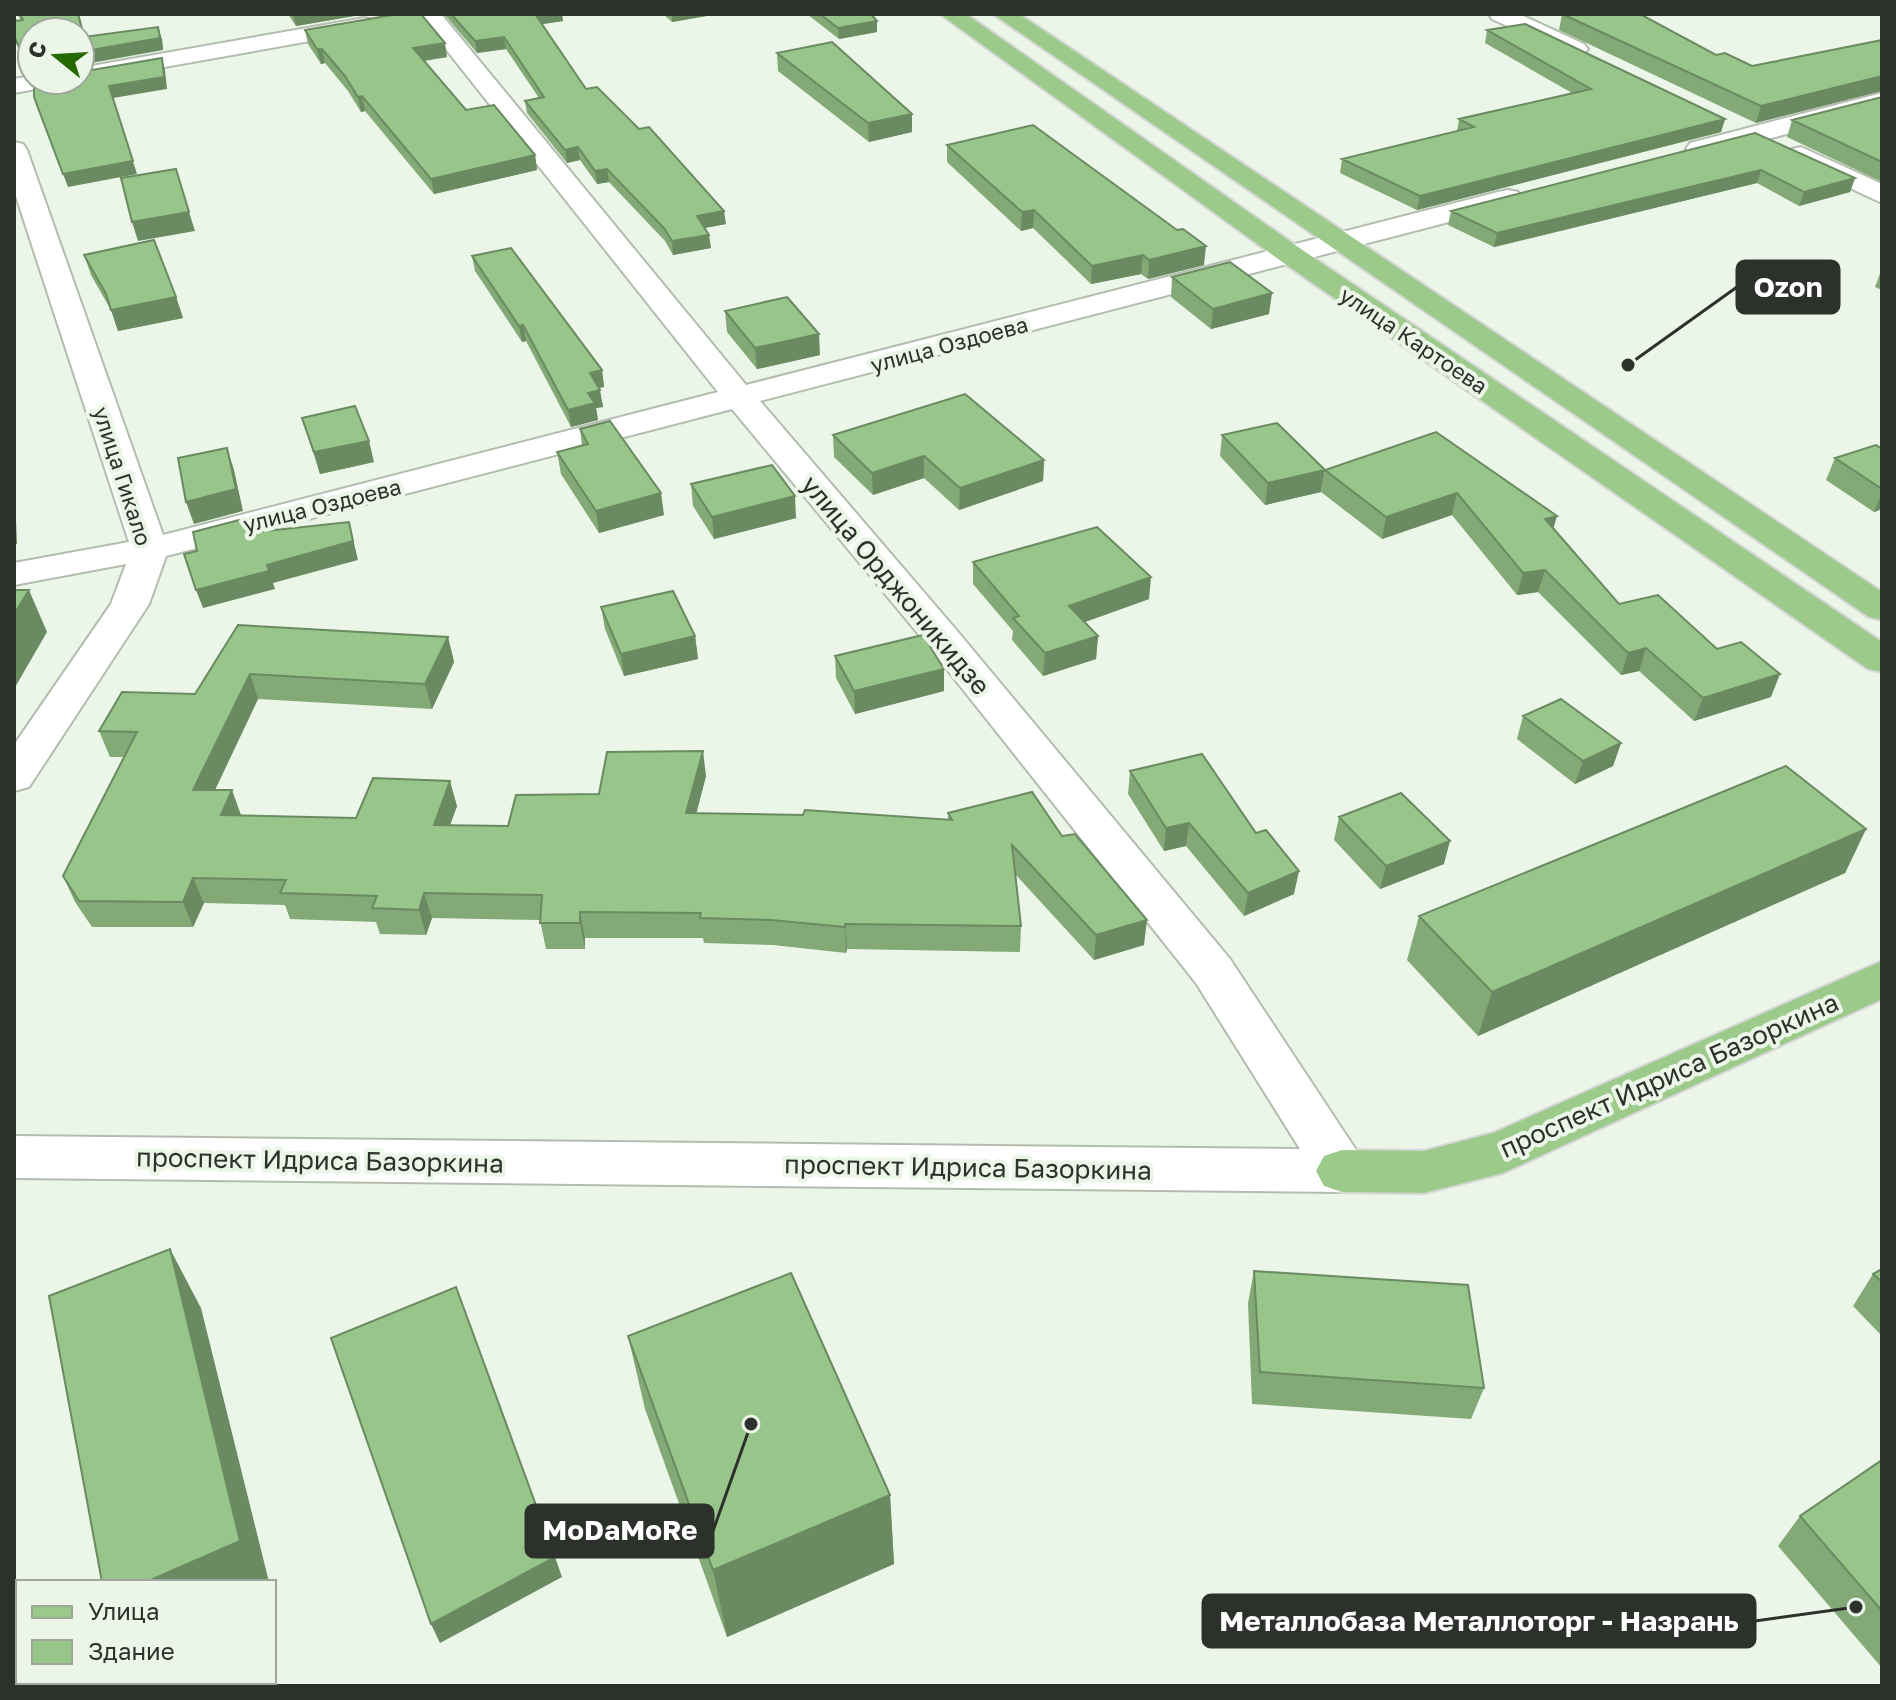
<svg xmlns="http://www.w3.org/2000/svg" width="1896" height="1700" viewBox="0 0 1896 1700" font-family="'Golos Text',sans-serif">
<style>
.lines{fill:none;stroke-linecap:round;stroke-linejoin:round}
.minor-casing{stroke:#b3bdaf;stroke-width:4}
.major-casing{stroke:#d5d6d5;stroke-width:4}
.minor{fill:#fff;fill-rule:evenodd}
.major{fill:#9cca8b;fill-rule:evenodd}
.wall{fill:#83a977}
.shaded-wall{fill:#6a8a61}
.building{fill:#98c58a;stroke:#6a8a61;stroke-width:2}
.labels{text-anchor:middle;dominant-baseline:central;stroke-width:8;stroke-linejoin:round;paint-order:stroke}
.far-street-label{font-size:22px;fill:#2d312b;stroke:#ebf6e8}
.street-label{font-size:26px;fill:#2d312b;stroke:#ebf6e8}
.leader{fill:none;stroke:#2d312b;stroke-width:3}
.callout-dot{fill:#2d312b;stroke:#ebf6e8;stroke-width:3}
.callout{fill:#2d312b;stroke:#2d312b;stroke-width:3}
.callout-label{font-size:28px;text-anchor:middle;font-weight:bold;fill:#fff}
</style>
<rect width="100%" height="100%" fill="#ebf6e8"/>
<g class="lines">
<!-- minor casing -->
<g class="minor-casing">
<path id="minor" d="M 418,14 L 441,14 L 746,385 L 1498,192 L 1508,190 L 1518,192 L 1522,198 L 1518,204 L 760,401 L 958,632 L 1230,959 L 1360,1156 L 1368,1171 L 1360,1186 L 1342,1192 L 14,1178 L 14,1136 L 1300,1149 L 1196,983 L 930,648 L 732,409 L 166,556 L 149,604 L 29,787 L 14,791 L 14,745 L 111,604 L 126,564 L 14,585 L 14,563 L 129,542 L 14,190 L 14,142 L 23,144 L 27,150 L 163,535 L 718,392 Z
M 1489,14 L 1519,14 L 1584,44 L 1588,49 L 1584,54 L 1568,54 L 1492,19 Z
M 364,18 L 372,20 L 376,25 L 372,30 L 80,82 L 71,80 L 80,80 L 80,68 Z
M 32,76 L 32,80 L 61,80 L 58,85 L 14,93 L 14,79 Z
M 1882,93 L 1882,109 L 1699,157 L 1690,155 L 1686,149 L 1690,143 Z
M 1801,147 L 1882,184 L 1882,203 L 1792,161 L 1788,155 L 1792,149 Z"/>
</g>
<!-- major casing -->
<g class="major-casing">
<path id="major" d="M 940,14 L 966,14 L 1301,249 L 1882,642 L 1882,672 L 1868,669 L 1281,261 Z
M 993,14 L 1019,14 L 1882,592 L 1882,620 L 1869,617 Z
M 1882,961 L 1882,999 L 1503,1173 L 1424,1193 L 1342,1192 L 1324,1186 L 1316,1171 L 1324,1156 L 1342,1150 L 1424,1151 L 1493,1133 Z"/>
</g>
<!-- minor -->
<use href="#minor" class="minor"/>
<!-- major -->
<use href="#major" class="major"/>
</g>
<!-- wall -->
<path class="wall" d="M 17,14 L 79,14 L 85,36 L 162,39 L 163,50 L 32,32 L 29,71 L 14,39 L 14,21 L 21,20 Z
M 288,14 L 366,14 L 296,26 Z
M 444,14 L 562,14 L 563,21 L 542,24 L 586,89 L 726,224 L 705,228 L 711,248 L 673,255 L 665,241 L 609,182 L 597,184 L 580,160 L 567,163 L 527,113 L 525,101 L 539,98 L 506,49 L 477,53 Z
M 663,14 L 718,14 L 672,22 Z
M 807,14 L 871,14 L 877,32 L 839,39 Z
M 1562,14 L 1716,55 L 1752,66 L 1882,40 L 1756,123 L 1559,30 Z
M 305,30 L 447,57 L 424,61 L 466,110 L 535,155 L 537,170 L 434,194 L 365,111 L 361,112 L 348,91 L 325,63 L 321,64 L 308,44 Z
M 1487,30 L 1725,119 L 1721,132 L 1417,210 L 1340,173 L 1342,159 L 1457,131 L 1459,119 L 1572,93 L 1485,43 Z
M 777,53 L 912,132 L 869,142 L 778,71 Z
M 1882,97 L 1882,182 L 1787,137 L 1792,120 Z
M 1755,133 L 1855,178 L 1850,192 L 1799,206 L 1757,183 L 1494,247 L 1448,225 L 1451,211 Z
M 947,145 L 1204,265 L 1148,279 L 1141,274 L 1091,284 L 1033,228 L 1021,231 L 947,162 Z
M 84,255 L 176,297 L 183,318 L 118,331 L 112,312 L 91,275 Z
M 472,256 L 602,370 L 604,387 L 599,388 L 603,407 L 596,408 L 598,420 L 571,427 L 526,341 L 522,342 L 475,271 Z
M 1881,271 L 1882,271 L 1882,290 L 1875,287 Z
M 1172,277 L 1269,314 L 1211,329 L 1171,297 Z
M 725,311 L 820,355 L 757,369 L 727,332 Z
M 302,418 L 374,462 L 320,474 Z
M 580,429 L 664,515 L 599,533 L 561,474 L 557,452 L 582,445 Z
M 1436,432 L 1553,529 L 1619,604 L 1717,649 L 1771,697 L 1694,721 L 1639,671 L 1621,675 L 1538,592 L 1517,595 L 1452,515 L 1382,539 L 1321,492 L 1325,470 Z
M 833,435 L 1044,460 L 1043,481 L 959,510 L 924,478 L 873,495 L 834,457 Z
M 1222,435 L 1321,492 L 1265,505 L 1220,456 Z
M 1882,449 L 1882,509 L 1874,512 L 1826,480 L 1835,458 Z
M 691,484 L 796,518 L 714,539 L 693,506 Z
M 973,562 L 1149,599 L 1085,622 L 1098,636 L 1096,659 L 1043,676 L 1012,640 L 1013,631 L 973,584 Z
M 601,607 L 695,636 L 698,659 L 624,676 L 605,629 Z
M 238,625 L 448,637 L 454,662 L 432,709 L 258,699 L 215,790 L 241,815 L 356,818 L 457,806 L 450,825 L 508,826 L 599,794 L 706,776 L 696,813 L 948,820 L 948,813 L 1062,836 L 1144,945 L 1094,960 L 1016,875 L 1021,926 L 1020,952 L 847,949 L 846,953 L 773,945 L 704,943 L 703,938 L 585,938 L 585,949 L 546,949 L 540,920 L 432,918 L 426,935 L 380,934 L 376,922 L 290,919 L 285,905 L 204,903 L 193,927 L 92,927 L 75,902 L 63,876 L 124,757 L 110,757 L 99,731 L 195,694 Z
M 835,656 L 944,669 L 944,691 L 855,714 L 836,678 Z
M 1523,716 L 1621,743 L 1613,766 L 1575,784 L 1517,739 Z
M 1130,771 L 1294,894 L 1244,916 L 1186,846 L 1164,851 L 1128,794 Z
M 1339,817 L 1444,864 L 1380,889 L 1334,840 Z
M 1866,829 L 1845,873 L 1478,1036 L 1407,960 L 1419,916 Z
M 1882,1269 L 1882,1336 L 1853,1306 L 1873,1274 Z
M 1254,1271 L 1484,1388 L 1471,1419 L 1252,1404 L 1248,1303 Z
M 628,1336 L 890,1495 L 894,1564 L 727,1637 L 645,1409 Z
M 1882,1460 L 1882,1668 L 1778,1546 L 1800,1516 Z"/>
<!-- shaded-wall -->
<path class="shaded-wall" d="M 297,14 L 366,14 L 296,26 L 293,15 Z
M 535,14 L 562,14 L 563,21 L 537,25 Z
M 672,14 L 718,14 L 672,22 Z
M 877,21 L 877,32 L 839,39 L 838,28 Z
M 158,27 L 162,39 L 163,50 L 80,65 L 80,52 Z
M 504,37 L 506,49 L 477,53 L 475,41 Z
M 445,43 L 447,57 L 415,62 L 413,48 Z
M 317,49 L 322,49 L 325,63 L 321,64 Z
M 32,58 L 32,71 L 29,71 L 25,59 Z
M 162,58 L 165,70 L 167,89 L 113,98 L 137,174 L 68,187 L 63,174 L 109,86 Z
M 1882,76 L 1882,91 L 1756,123 L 1761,106 Z
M 362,96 L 365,111 L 361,112 L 358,97 Z
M 912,114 L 912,132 L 869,142 L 868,123 Z
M 1725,119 L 1721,132 L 1417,210 L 1420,196 Z
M 578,147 L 580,160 L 567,163 L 565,150 Z
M 535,155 L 537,170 L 434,194 L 431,179 Z
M 607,169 L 609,182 L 597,184 L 595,171 Z
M 1761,170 L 1757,183 L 1494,247 L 1497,233 Z
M 1855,178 L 1850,192 L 1799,206 L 1804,192 Z
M 1034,210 L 1033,228 L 1021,231 L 1022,212 Z
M 724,211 L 726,224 L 699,229 L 697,216 Z
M 189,212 L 195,231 L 138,241 L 132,222 Z
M 709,235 L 711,248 L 673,255 L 672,241 Z
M 1206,246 L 1204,265 L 1148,279 L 1149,260 Z
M 1143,255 L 1141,274 L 1091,284 L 1092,266 Z
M 1272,293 L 1269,314 L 1211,329 L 1213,309 Z
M 176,297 L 183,318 L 118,331 L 111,310 Z
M 523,325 L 526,341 L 522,342 L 519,326 Z
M 819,334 L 820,355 L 757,369 L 755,348 Z
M 602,370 L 604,387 L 593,389 L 590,373 Z
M 600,390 L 603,407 L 596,408 L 598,420 L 571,427 L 568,410 L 588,393 Z
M 369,441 L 374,462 L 320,474 L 314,452 Z
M 227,448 L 234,470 L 243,511 L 194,524 L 186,502 Z
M 924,456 L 924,478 L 873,495 L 872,473 Z
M 1044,460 L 1043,481 L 959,510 L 960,488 Z
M 1325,470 L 1321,492 L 1265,505 L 1268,483 Z
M 14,473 L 17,544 L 14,545 Z
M 1882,492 L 1882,509 L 1874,512 Z
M 661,493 L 664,515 L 599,533 L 596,511 Z
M 1457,493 L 1452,515 L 1382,539 L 1386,517 Z
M 795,496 L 796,518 L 714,539 L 712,517 Z
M 1557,516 L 1551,537 L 1545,519 Z
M 349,522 L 358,560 L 273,583 L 275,589 L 203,608 L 196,590 L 267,565 Z
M 1545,570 L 1538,592 L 1517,595 L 1523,573 Z
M 1151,577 L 1149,599 L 1068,628 L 1069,606 Z
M 29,590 L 47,632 L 14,689 L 14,614 Z
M 695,636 L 698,659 L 624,676 L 621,654 Z
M 1098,636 L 1096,659 L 1043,676 L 1045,653 Z
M 448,637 L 454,662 L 432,709 L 425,684 Z
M 1646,648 L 1639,671 L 1621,675 L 1628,653 Z
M 944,669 L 944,691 L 855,714 L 854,691 Z
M 250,674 L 258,699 L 203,815 L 193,790 Z
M 1780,674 L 1771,697 L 1694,721 L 1703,698 Z
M 1621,743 L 1613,766 L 1575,784 L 1583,761 Z
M 703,751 L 706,776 L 690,838 L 686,813 Z
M 450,781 L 457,806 L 441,850 L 434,825 Z
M 232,790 L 241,815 L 221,815 Z
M 1189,823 L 1186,846 L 1164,851 L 1166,828 Z
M 1866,829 L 1845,873 L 1478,1036 L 1492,992 Z
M 1450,841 L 1444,864 L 1380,889 L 1386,866 Z
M 1299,871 L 1294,894 L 1244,916 L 1248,893 Z
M 193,878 L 204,903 L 193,927 L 183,902 Z
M 424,893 L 432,918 L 426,935 L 419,910 Z
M 580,912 L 585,938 L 585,949 L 580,923 Z
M 1147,920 L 1144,945 L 1094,960 L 1096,935 Z
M 845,924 L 847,949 L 846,953 L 845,927 Z
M 170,1249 L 201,1308 L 269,1582 L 146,1582 Z
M 890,1495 L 894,1564 L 727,1637 L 713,1570 Z
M 555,1557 L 562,1577 L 440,1643 L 431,1624 Z"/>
<!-- building -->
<path class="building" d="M 20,14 L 78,14 L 84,37 L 158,27 L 160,38 L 80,52 L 80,32 L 32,32 L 32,58 L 25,59 L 14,36 L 14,21 L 23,20 Z
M 398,14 L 421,14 L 445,43 L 413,48 L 466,110 L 494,105 L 535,155 L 431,179 L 362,96 L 358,97 L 345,76 L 322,49 L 317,49 L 305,30 Z
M 451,14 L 535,14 L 586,89 L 597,87 L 639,129 L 649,127 L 724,211 L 697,216 L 709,235 L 672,241 L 664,228 L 607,169 L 595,171 L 578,147 L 565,150 L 525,101 L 544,97 L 504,37 L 475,41 Z
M 820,14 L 871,14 L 877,21 L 838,28 Z
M 1562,14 L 1640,14 L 1716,55 L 1725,53 L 1752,66 L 1882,40 L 1882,76 L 1761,106 Z
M 1525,24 L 1725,119 L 1420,196 L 1342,159 L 1474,127 L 1459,119 L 1591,89 L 1487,30 Z
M 832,42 L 912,114 L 868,123 L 777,53 Z
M 162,58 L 164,77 L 109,86 L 133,161 L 63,174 L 34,97 L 34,80 L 80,80 L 80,72 Z
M 1882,97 L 1882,162 L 1792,120 Z
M 1033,125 L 1177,230 L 1183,229 L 1206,246 L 1149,260 L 1143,255 L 1092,266 L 1034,210 L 1022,212 L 947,145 Z
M 1755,133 L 1855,178 L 1804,192 L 1761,170 L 1497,233 L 1451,211 Z
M 176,169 L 189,212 L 132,222 L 121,178 Z
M 154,240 L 176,297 L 111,310 L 106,294 L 84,255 Z
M 511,248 L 602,370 L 590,373 L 600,390 L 588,393 L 595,403 L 568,410 L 523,325 L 519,326 L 472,256 Z
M 1230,262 L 1272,293 L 1213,309 L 1172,277 Z
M 787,297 L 819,334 L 755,348 L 725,311 Z
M 965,394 L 1044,460 L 960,488 L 924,456 L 872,473 L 833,435 Z
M 355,406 L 369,441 L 314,452 L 302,418 Z
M 610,421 L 661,493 L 596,511 L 557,452 L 588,444 L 580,429 Z
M 1277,423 L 1325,470 L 1268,483 L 1222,435 Z
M 1436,432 L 1557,516 L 1545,519 L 1619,604 L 1658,595 L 1717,649 L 1741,642 L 1780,674 L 1703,698 L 1646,648 L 1628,653 L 1545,570 L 1523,573 L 1457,493 L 1386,517 L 1325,470 Z
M 1876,445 L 1882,449 L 1882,489 L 1835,458 Z
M 227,448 L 236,489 L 186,502 L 178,458 Z
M 772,465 L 795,496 L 712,517 L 691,484 Z
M 243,519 L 246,533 L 349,522 L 353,541 L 267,565 L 269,571 L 196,590 L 184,554 L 197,551 L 193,532 Z
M 1097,527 L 1151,577 L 1069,606 L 1098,636 L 1045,653 L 1013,618 L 1019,616 L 973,562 Z
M 14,590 L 29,590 L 14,614 Z
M 673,591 L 695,636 L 621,654 L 601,607 Z
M 238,625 L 448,637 L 425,684 L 250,674 L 193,790 L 232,790 L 221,815 L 356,818 L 373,778 L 450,781 L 434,825 L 508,826 L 516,795 L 599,794 L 607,752 L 703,751 L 686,813 L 803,815 L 805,810 L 952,820 L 948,813 L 1032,792 L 1062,836 L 1075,834 L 1147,920 L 1096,935 L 1012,845 L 1021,926 L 845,924 L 845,927 L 771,920 L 700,918 L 701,913 L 580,912 L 580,923 L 540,923 L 542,895 L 424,893 L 419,910 L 372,908 L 377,896 L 280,893 L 286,880 L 193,878 L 183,902 L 79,901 L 63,876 L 137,732 L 99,731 L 122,692 L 195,694 Z
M 923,635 L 944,669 L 854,691 L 835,656 Z
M 1561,699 L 1621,743 L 1583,761 L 1523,716 Z
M 1202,754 L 1256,833 L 1266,830 L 1299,871 L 1248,893 L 1189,823 L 1166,828 L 1130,771 Z
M 1786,766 L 1866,829 L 1492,992 L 1419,916 Z
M 1401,793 L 1450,841 L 1386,866 L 1339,817 Z
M 170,1249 L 240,1541 L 146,1582 L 102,1582 L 49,1296 Z
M 1882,1269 L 1882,1282 L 1873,1274 Z
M 1254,1271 L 1468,1285 L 1484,1388 L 1260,1372 Z
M 791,1273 L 890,1495 L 713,1570 L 628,1336 Z
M 456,1287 L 555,1557 L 431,1624 L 331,1338 Z
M 1882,1460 L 1882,1611 L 1800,1516 Z"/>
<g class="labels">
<!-- far-street labels -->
<g class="far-street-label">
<text transform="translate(1414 340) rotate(34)">улица Картоева</text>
<text transform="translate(949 344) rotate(-15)">улица Оздоева</text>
<text transform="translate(123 476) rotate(72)">улица Гикало</text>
<text transform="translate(322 505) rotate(-14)">улица Оздоева</text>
</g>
<!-- street labels -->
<g class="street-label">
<text transform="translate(896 585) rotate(50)">улица Орджоникидзе</text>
<text transform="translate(1669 1075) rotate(-24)">проспект Идриса Базоркина</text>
<text transform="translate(320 1160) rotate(1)">проспект Идриса Базоркина</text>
<text transform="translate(968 1167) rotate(1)">проспект Идриса Базоркина</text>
</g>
</g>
<!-- callouts -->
<path class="leader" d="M1628 365L1737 287M751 1424L713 1531M1856 1607L1755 1621"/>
<g class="callout-dot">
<circle cx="1628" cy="365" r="8"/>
<circle cx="751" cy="1424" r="8"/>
<circle cx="1856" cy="1607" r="8"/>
</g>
<g class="callout">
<rect x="1737" y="261" width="102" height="52" rx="8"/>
<rect x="526" y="1505" width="187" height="52" rx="8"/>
<rect x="1203" y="1595" width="552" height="52" rx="8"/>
</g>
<g class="callout-label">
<text x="1788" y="297">Ozon</text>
<text x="620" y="1540">MoDaMoRe</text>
<text x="1479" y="1631">Металлобаза Металлоторг - Назрань</text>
</g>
<!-- border -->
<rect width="1896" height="1700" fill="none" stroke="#2d312b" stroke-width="32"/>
<!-- legend -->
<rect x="16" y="1580" width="260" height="104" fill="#ebf6e8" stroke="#9fa79c" stroke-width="2"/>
<rect x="32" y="1606" width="40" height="12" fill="#9cca8b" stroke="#9fa79c" stroke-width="2"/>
<text x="88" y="1620" font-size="24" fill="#2d312b">Улица</text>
<rect x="32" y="1640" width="40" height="24" fill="#98c58a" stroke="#9fa79c" stroke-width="2"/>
<text x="88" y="1660" font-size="24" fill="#2d312b">Здание</text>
<!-- north arrow -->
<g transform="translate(56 56) rotate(288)"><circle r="38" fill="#ebf6e8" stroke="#9fa79c" stroke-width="2"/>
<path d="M0-6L14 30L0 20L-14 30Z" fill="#266900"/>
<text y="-12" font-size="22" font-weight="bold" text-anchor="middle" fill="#2d312b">С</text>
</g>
</svg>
